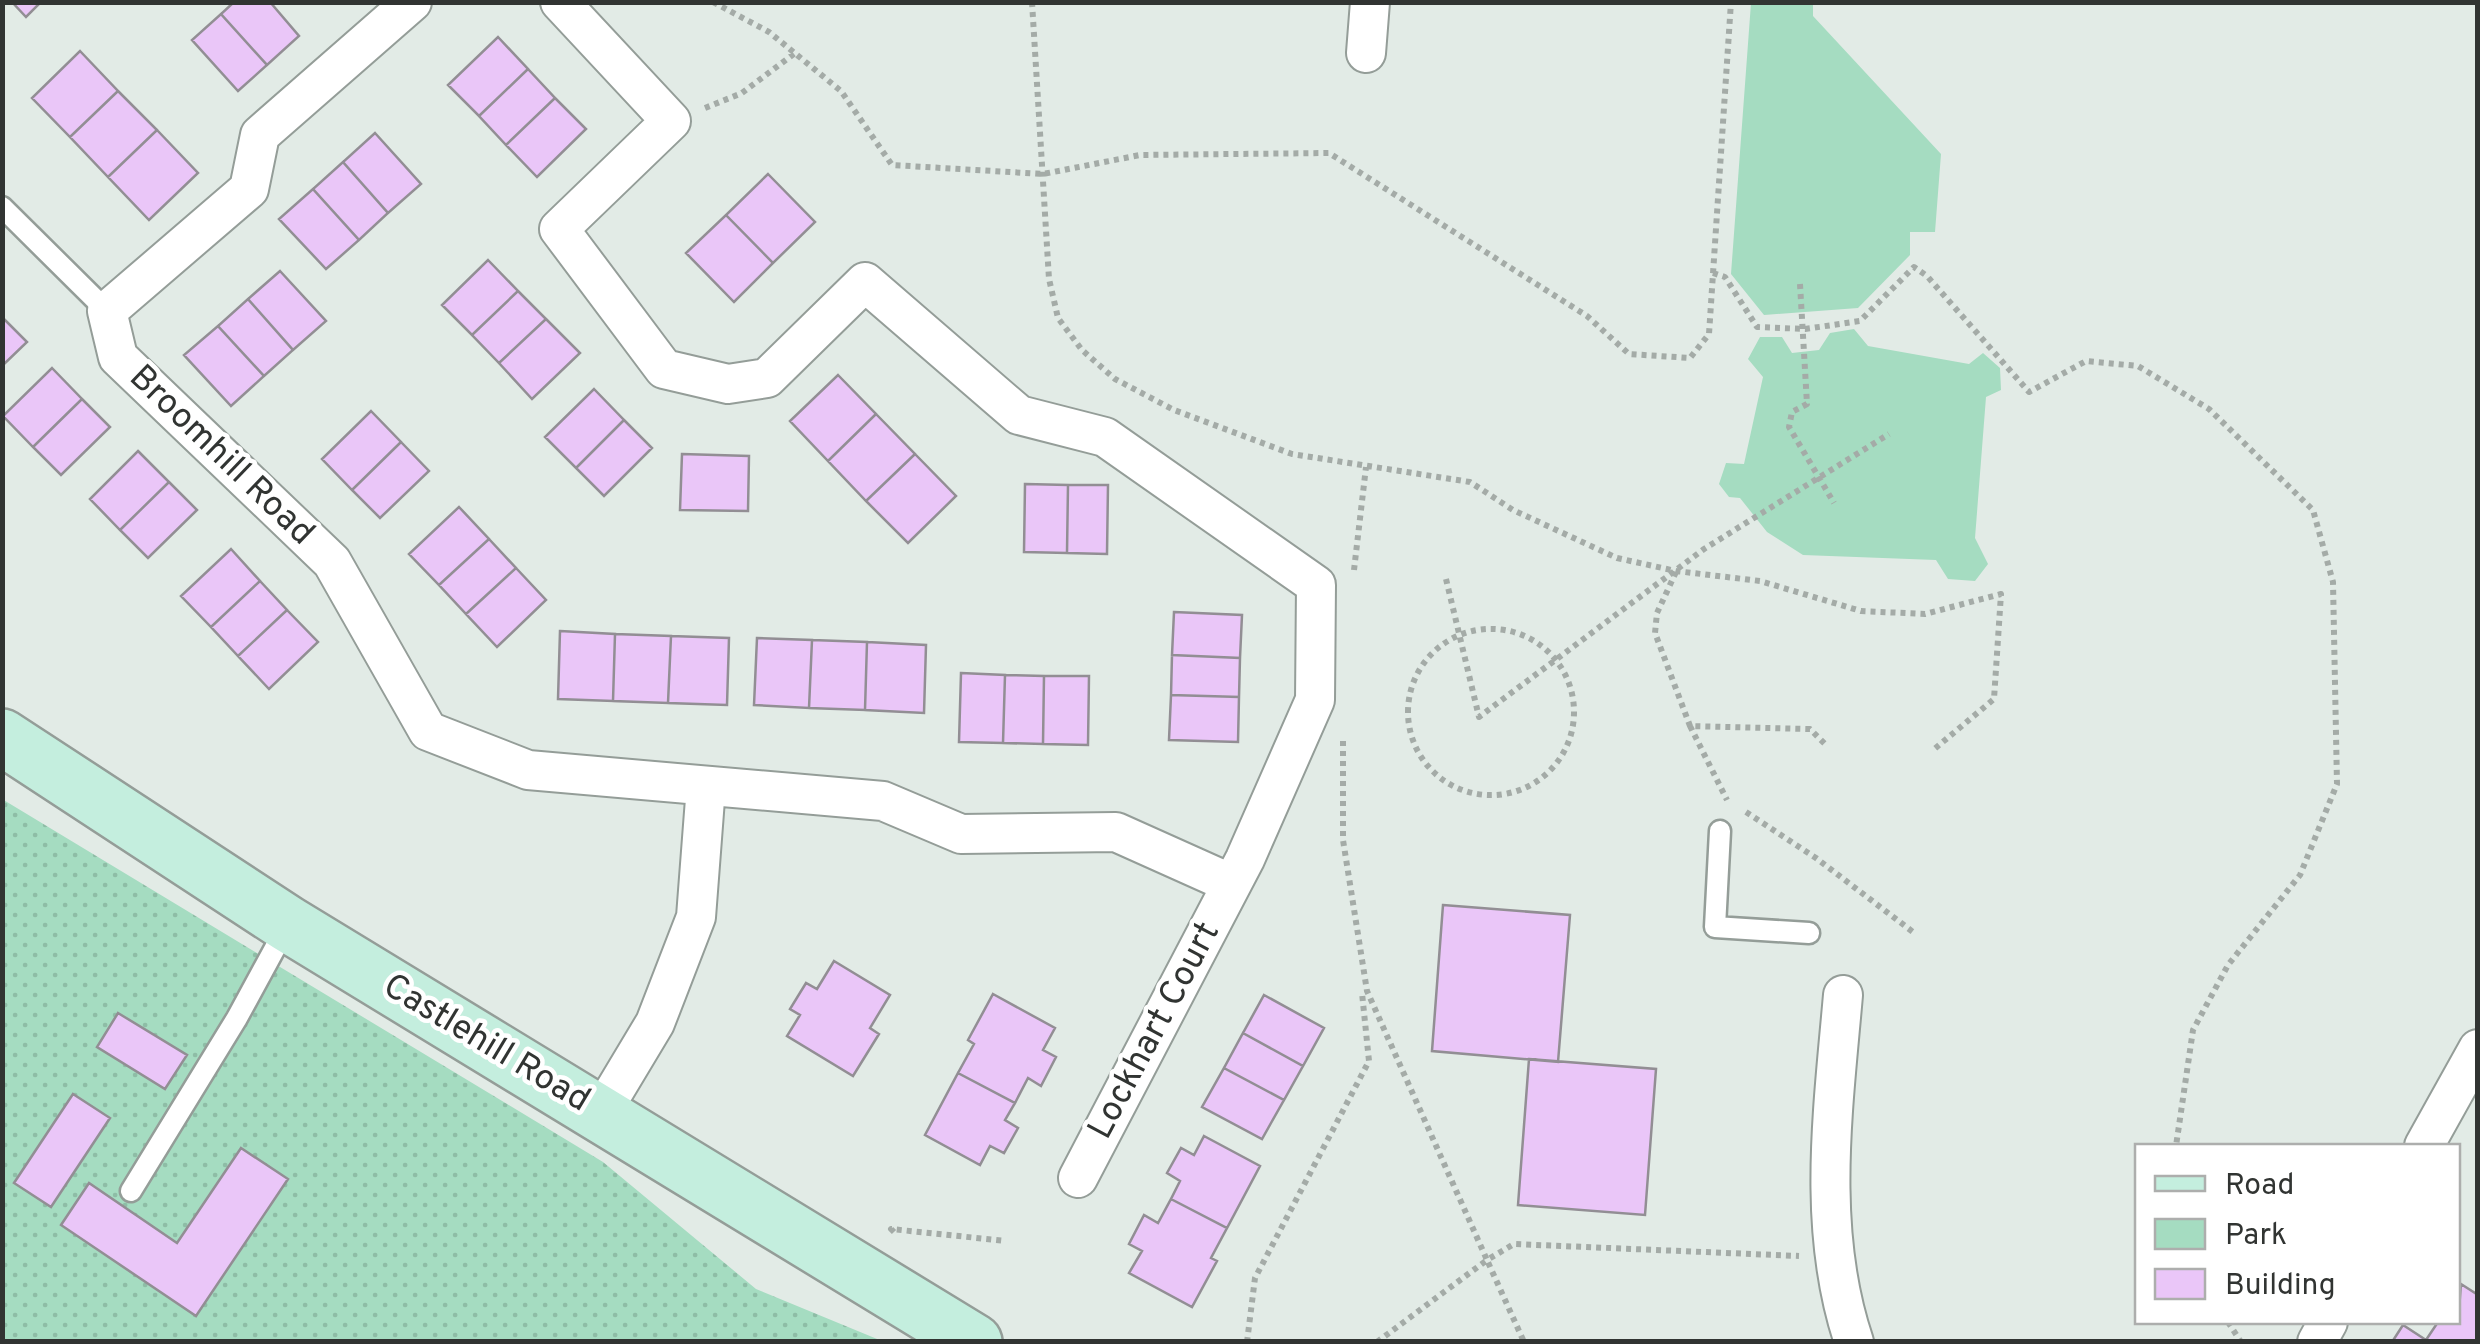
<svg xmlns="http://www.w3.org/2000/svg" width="2480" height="1344" viewBox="0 0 2480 1344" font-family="Overpass,sans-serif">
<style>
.grass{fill:url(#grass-dots)}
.green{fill:#a5dcc1}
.building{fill:#eac6f8;stroke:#928e94;stroke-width:2.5}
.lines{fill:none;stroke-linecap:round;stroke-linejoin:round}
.service-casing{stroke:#949d98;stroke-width:25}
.minor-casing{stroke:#949d98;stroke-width:42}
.secondary-casing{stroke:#949d98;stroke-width:60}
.path{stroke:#a4aba7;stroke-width:6;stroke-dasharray:5 5;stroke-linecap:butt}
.service{stroke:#fff;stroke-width:20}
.minor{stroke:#fff;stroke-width:38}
.secondary{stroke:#c4eede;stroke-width:55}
.labels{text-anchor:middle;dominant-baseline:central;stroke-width:9;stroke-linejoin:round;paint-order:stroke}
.street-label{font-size:35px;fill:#313432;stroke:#fff}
</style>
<defs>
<pattern id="grass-dots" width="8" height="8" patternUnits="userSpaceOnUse" patternTransform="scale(2.5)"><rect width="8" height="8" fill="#a5dcc1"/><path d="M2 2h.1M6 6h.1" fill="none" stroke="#8ebda6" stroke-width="1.8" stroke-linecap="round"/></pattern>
</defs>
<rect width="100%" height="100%" fill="#e2ebe6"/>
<!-- grass -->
<path class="grass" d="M 2,799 L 603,1162 L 756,1289 L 882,1341 L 3,1341 Z"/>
<!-- green -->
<path class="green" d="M 1751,3 L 1813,3 L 1813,16 L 1941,154 L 1935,232 L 1910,232 L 1910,255 L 1858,308 L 1764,315 L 1731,274 Z
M 1854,329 L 1868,346 L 1969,364 L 1983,353 L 2000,368 L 2001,390 L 1986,397 L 1975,538 L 1988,564 L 1975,581 L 1948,579 L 1936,560 L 1803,555 L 1767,532 L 1740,498 L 1729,497 L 1719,484 L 1726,463 L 1744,464 L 1763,377 L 1748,359 L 1760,337 L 1782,337 L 1792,353 L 1819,350 L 1830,333 Z"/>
<!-- building -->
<path class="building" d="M 12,2 L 41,2 L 26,17 Z
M 234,2 L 270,2 L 299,36 L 267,65 L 221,14 Z
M 221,14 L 267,65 L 238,91 L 192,40 Z
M 498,37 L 528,69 L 479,116 L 448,85 Z
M 80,51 L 118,91 L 70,137 L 32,98 Z
M 528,69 L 555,98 L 506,145 L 479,116 Z
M 118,91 L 157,130 L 108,177 L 70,137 Z
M 555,98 L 586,129 L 537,177 L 506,145 Z
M 157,130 L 198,173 L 149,220 L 108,177 Z
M 375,133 L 421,184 L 388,213 L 343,162 Z
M 343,162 L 388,213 L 359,240 L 313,189 Z
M 768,174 L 815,222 L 773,263 L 726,215 Z
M 313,189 L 359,240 L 326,269 L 279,219 Z
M 726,215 L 773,263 L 734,302 L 686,253 Z
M 488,260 L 518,291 L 472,335 L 442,305 Z
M 280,271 L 326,321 L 293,350 L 248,299 Z
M 518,291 L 546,319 L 499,363 L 472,335 Z
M 248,299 L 293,350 L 264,376 L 218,326 Z
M 2,317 L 27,342 L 2,366 Z
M 546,319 L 580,353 L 532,399 L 499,363 Z
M 218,326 L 264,376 L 231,406 L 184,355 Z
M 52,368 L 82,399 L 33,447 L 3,416 Z
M 838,375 L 876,414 L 828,461 L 790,421 Z
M 594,389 L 624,420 L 576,468 L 545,437 Z
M 82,399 L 110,427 L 61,475 L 33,447 Z
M 371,411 L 401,442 L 352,490 L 322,459 Z
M 876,414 L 915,454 L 866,501 L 828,461 Z
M 624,420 L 652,448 L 604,496 L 576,468 Z
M 401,442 L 429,471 L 380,518 L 352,490 Z
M 138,451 L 169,482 L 120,530 L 90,499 Z
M 682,454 L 749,456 L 748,511 L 680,510 Z
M 915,454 L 956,496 L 908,543 L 866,501 Z
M 169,482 L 197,510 L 148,558 L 120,530 Z
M 1025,484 L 1068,485 L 1067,553 L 1024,552 Z
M 1068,485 L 1108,485 L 1107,554 L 1067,553 Z
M 459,507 L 489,539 L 439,585 L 409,554 Z
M 489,539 L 516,568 L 466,614 L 439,585 Z
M 231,549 L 260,581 L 211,627 L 181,596 Z
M 516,568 L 546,600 L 497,647 L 466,614 Z
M 260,581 L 287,610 L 238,656 L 211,627 Z
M 287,610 L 318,642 L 269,689 L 238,656 Z
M 1174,612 L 1242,615 L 1240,658 L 1172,655 Z
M 560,631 L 615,634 L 613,701 L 558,699 Z
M 615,634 L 671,636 L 668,703 L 613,701 Z
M 671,636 L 729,638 L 727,705 L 668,703 Z
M 757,638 L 812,640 L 809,708 L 754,705 Z
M 812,640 L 867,642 L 865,710 L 809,708 Z
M 867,642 L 926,645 L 924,713 L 865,710 Z
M 1172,655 L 1240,658 L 1239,697 L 1171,695 Z
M 961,673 L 1005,675 L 1003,743 L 959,742 Z
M 1005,675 L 1044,676 L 1043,744 L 1003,743 Z
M 1044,676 L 1089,676 L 1088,745 L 1043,744 Z
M 1171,695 L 1239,697 L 1238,742 L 1169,740 Z
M 1443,905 L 1570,915 L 1558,1062 L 1432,1051 Z
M 834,961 L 890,995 L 870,1028 L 879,1034 L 853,1076 L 787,1036 L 800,1015 L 790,1009 L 806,983 L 817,989 Z
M 993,994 L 1055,1028 L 1043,1050 L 1056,1057 L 1041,1086 L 1028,1078 L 1015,1103 L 958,1073 L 974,1044 L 968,1040 Z
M 1264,995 L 1324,1028 L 1303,1066 L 1243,1033 Z
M 118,1013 L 187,1055 L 165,1089 L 97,1047 Z
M 1243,1033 L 1303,1066 L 1284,1100 L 1224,1068 Z
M 1529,1059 L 1656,1069 L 1645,1215 L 1518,1205 Z
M 1224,1068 L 1284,1100 L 1262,1139 L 1202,1107 Z
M 958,1073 L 1015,1103 L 1005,1120 L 1018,1128 L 1004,1153 L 990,1146 L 980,1165 L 925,1135 Z
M 73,1094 L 110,1118 L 51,1207 L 14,1183 Z
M 1204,1136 L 1260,1166 L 1227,1228 L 1171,1199 L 1180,1181 L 1167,1173 L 1181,1148 L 1194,1155 Z
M 241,1148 L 288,1179 L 196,1316 L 61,1225 L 89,1183 L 177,1243 Z
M 1171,1199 L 1227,1228 L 1211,1258 L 1217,1261 L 1192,1307 L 1129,1273 L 1142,1251 L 1129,1244 L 1144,1215 L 1158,1223 Z
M 2461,1284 L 2478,1295 L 2478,1342 L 2392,1342 L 2403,1325 L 2426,1340 L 2438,1322 L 2458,1322 Z"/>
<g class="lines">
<!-- service casing -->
<g class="service-casing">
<path id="service" d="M 2,207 L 107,311
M 1720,831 L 1715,927 L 1809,933
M 131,1191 L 237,1018 L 287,926"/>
</g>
<!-- minor casing -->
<g class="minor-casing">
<path id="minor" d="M 412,2 L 260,135 L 249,189 L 107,311 L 118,357 L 332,562 L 428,731 L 528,770 L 883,801 L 961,834 L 1116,832 L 1232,884
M 560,2 L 671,121 L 559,229 L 664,369 L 728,384 L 767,378 L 865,282 L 1019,415 L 1105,437 L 1316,585 L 1315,700 L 1245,859 L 1078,1178
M 1366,53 L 1370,2
M 1843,995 C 1833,1110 1816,1230 1854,1342
M 601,1113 L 655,1023 L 696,917 L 706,786
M 2424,1146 L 2478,1049
M 2317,1342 L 2328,1322"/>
</g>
<!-- secondary casing -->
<g class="secondary-casing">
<path id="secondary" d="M 2,737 L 288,924 L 974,1342"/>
</g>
<!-- path -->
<path class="path" d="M 713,2 L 769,32 L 841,91 L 892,165 L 1043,174 L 1140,155 L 1329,153 L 1587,316 L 1629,354 L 1690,358 L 1709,334 L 1731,2
M 1032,2 L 1049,279 L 1058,318 L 1082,350 L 1115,379 L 1174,410 L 1292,454 L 1470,482 L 1513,510 L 1617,558 L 1676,571 L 1760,581 L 1861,611 L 1925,614 L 2001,594 L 1994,699 L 1932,751
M 705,108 L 742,93 L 795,53
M 1713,273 L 1725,277 L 1757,327 L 1805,329 L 1860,321 L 1914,267 L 1927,276 L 2029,392 L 2086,361 L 2138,366 L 2209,409 L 2313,510 L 2333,582 L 2337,784 L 2300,875 L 2228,965 L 2193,1030 L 2176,1146
M 1800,284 L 1807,404 L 1792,412 L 1789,427 L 1834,503
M 1354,570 L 1366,467
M 1676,572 L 1657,613 L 1655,633 L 1690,726 L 1810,729 L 1825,744
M 1446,579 L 1479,717 L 1704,549 L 1889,434
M1408 712a83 83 0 1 1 166 0a83 83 0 1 1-166 0Z
M 1690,726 L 1727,800
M 1343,741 L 1343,840 L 1367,991 L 1487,1260 L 1514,1244 L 1799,1256
M 1746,812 L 1816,858 L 1913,932
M 894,1232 L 891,1229 L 1006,1241
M 2228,1322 L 2241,1342
M 1247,1342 L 1255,1278 L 1369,1061 L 1362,993
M 1377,1342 L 1487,1260 L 1524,1342"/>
<!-- service -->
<use href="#service" class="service"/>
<!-- minor -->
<use href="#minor" class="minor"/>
<!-- secondary -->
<use href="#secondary" class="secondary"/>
</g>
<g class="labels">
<!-- street labels -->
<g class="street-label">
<text transform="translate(221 456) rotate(44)">Broomhill Road</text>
<text transform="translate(1155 1031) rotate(-62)">Lockhart Court</text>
<text transform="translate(486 1044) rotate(31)">Castlehill Road</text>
</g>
</g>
<!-- border -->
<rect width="2480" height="1344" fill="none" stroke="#313432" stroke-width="10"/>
<!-- legend -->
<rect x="2135" y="1144" width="325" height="180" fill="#ffffff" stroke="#adaead" stroke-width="2.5"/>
<rect x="2155" y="1176" width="50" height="15" fill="#c4eede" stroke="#adaead" stroke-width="2.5"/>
<text x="2225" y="1194" font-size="30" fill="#313432">Road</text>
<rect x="2155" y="1219" width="50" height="30" fill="#a5dcc1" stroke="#adaead" stroke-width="2.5"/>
<text x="2225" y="1244" font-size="30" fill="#313432">Park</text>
<rect x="2155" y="1269" width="50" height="30" fill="#eac6f8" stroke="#adaead" stroke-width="2.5"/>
<text x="2225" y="1294" font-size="30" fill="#313432">Building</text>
</svg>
